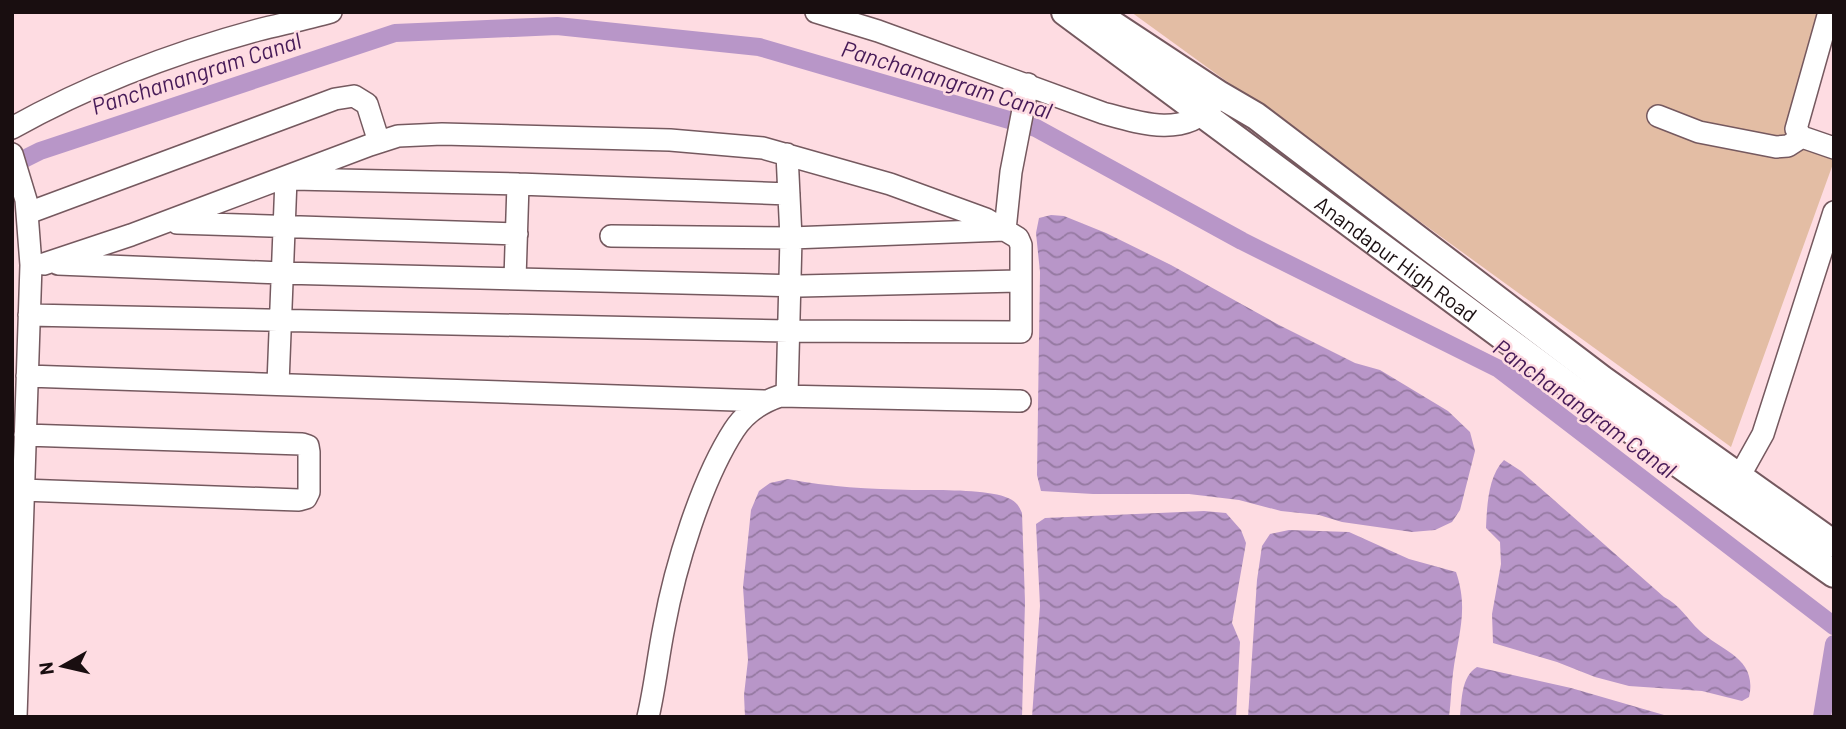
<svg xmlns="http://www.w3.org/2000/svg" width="1846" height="729" viewBox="0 0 1846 729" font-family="Barlow,sans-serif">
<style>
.garden{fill:#e3bda4}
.water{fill:url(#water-waves)}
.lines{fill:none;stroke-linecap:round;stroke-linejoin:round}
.canal{stroke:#b896c8;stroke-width:18}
.minor-casing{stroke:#75595f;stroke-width:24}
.major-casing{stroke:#75595f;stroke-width:30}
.minor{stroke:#fff;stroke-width:21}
.major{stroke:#fff;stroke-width:26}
.labels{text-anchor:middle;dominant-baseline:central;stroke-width:5;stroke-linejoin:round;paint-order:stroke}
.street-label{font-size:21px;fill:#190e10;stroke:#fedce2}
.water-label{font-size:23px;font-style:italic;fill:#461a57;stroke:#fedce2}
</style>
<defs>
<pattern id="water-waves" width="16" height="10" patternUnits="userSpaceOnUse" patternTransform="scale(1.75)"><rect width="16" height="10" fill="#b896c8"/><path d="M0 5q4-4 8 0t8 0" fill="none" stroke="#9579a1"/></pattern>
</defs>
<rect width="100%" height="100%" fill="#fedce2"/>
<!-- garden -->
<path class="garden" d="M 1131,12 L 1826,12 L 1795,126 L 1834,140 L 1834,161 L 1731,447 Z"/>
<!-- water -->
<path class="water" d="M 1051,215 L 1064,216 L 1106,233 L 1171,265 L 1279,325 L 1355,363 L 1380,370 L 1448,411 L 1470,432 L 1475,451 L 1460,510 L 1452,522 L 1435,530 L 1412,532 L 1342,522 L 1319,515 L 1281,511 L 1239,500 L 1189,494 L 1093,494 L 1041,491 L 1037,475 L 1040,272 L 1036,233 L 1039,218 Z
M 1504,460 L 1521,471 L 1664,597 C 1680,605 1687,619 1700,631 C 1721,651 1758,658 1749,697 L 1742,701 L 1702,691 L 1629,686 L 1595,677 L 1557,662 L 1493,643 L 1492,614 L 1501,564 L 1500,542 L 1486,528 C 1487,506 1488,476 1504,460 Z
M 788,479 C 828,487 870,489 912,490 C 935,490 989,489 1008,498 C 1016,501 1019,506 1022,513 L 1025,602 L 1022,717 L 745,717 L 744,695 L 748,660 L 743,587 L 751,510 L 759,491 L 770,483 Z
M 1204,511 L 1226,513 L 1241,530 L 1246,543 L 1232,623 L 1240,642 L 1236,717 L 1032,717 L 1040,606 L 1036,524 L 1045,518 Z
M 1289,530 L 1349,532 L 1409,559 L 1456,572 C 1469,610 1458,635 1453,673 C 1451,688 1451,702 1449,717 L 1248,717 L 1257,580 L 1262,546 L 1270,534 Z
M 1477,667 L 1571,688 L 1671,717 L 1460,717 C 1462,699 1461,677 1477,667 Z"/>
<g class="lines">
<!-- canal -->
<path class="canal" d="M 12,165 L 40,151 L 395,33 L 557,26 L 759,47 L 1036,128 L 1242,241 L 1499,369 L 1834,626
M 1822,717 L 1834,644"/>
<!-- minor casing -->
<g class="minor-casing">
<path id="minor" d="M 816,12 L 878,31 L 1103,113 C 1139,123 1184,138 1212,105
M 1829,12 L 1796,129 L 1802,137 L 1834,148
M 1658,116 L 1699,132 L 1776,147 L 1788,146 L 1802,137
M 12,128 C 89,85 173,53 258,30 C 282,24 307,19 331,12
M 12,154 L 26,200 L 31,265 L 16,717
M 293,179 L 518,184 L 789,194
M 28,213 L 335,99 L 354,96 L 367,104 L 379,142
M 177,223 L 517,234
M 611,236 L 791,238 L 1005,230 L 1011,172 L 1028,84
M 58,264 L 282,273 L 800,286 L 1021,281
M 515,279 L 518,184
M 29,315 L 788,331 L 1021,332 L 1021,245 L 1018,238 L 986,219 L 890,184 L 763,148 L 670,140 L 442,134 L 398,136 L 370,145 L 131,235 L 44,264
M 27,376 L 765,401
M 278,384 L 286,179
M 787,396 L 791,238 L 787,154
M 1739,477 L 1763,434 L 1834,212
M 22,490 L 299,500 L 306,498 L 309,492 L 309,452 L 308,446 L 302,444 L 25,435
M 648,717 C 655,687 658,657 664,627 C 675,567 701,481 734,430 C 745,413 762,402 780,396 L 1020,401"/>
</g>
<!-- major casing -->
<g class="major-casing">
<g id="major">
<path id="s1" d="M 1065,12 L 1576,391 L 1834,574"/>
<path d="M 1094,12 L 1220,95 L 1256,116 L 1602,379 L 1834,544"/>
</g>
</g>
<!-- minor -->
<use href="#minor" class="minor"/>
<!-- major -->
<use href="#major" class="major"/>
</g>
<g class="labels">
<!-- street labels -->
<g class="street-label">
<text stroke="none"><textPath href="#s1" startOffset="413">Anandapur High Road</textPath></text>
</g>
<!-- water labels -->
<g class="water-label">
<text transform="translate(196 73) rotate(-18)">Panchanangram Canal</text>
<text transform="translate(947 79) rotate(17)">Panchanangram Canal</text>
<text transform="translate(1585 408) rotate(36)">Panchanangram Canal</text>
</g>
</g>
<!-- border -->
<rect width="1846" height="729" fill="none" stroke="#190e10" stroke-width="28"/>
<!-- north arrow -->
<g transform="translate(63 666) rotate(262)" stroke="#fedce2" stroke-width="5" paint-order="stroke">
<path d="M0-5L12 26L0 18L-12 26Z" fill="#190e10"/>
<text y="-10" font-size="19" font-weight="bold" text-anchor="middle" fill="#190e10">N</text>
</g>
</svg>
